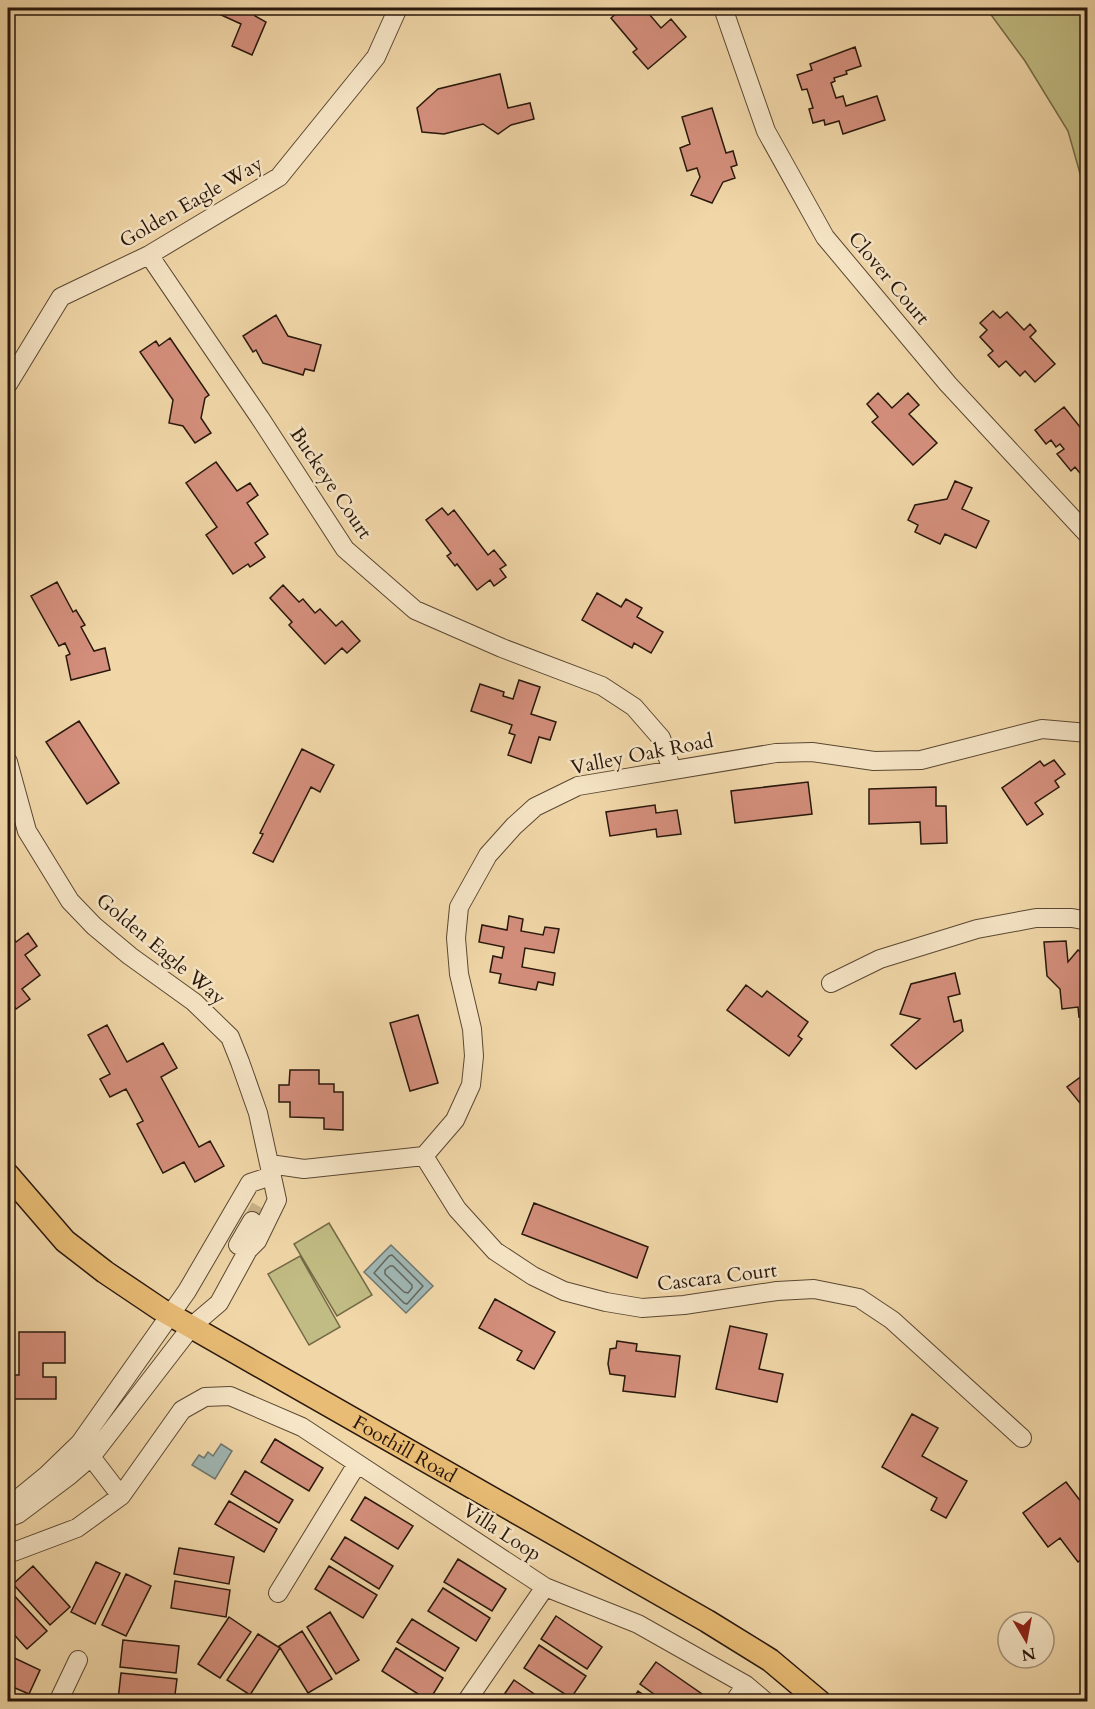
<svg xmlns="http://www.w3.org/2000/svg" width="1095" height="1709" viewBox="0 0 1095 1709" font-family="Cardo,serif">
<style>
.green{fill:#c1bc83;stroke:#746a47;stroke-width:1.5}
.water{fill:#a0b7b4;stroke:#707770;stroke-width:1.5}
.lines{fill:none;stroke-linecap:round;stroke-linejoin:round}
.shore{stroke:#646760;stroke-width:1.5}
.stream{stroke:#707770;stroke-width:4.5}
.building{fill:#d48f7c;stroke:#28170b;stroke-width:1.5}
.minor-tunnel{stroke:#c9b189;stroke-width:18;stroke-dasharray:18 9;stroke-linecap:butt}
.minor-casing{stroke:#5a4732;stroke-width:20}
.major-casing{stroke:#28170b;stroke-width:25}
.minor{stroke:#f6e5c6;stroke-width:18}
.major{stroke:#e8bc74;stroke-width:22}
.labels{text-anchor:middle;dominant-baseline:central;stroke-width:5;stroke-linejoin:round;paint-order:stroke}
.street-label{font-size:20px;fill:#28170b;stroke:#f6e5c6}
</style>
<rect width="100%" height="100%" fill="#f1d7a8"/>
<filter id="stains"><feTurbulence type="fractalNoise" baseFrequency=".00333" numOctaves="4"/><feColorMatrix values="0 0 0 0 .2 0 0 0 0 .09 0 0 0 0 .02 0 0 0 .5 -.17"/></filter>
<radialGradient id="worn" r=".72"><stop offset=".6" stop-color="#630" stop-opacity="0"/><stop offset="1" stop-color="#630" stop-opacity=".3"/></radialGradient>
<!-- green -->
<path class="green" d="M 986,8 L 1087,8 L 1087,198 L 1068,131 L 1025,61 Z
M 329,1223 L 372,1295 L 337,1316 L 294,1244 Z
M 300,1256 L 340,1327 L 309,1345 L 268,1274 Z"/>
<!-- water -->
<path class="water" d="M 391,1245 L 433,1286 L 406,1313 L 364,1272 Z
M 221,1444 L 232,1451 L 215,1479 L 192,1465 L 199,1455 L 204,1458 L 208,1452 L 213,1456 Z"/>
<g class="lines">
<!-- shore -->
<path class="shore" d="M 392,1255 L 423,1286 L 407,1304 L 404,1303 L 374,1273 L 389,1256 Z
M 390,1266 L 393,1266 L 412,1285 L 412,1288 L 408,1293 L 404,1292 L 385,1274 L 385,1270 Z"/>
<!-- stream -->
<path class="stream" d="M 8,11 L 9,8"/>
</g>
<!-- building -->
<path class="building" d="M 208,8 L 258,8 L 255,16 L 266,22 L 252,55 L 232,46 L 241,24 L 208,9 Z
M 623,8 L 644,8 L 661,28 L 671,19 L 686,37 L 648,69 L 633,52 L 637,49 L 611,18 Z
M 855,47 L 861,66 L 846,71 L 847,74 L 834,78 L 835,81 L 831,83 L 836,98 L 843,96 L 846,106 L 877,96 L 885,120 L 843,134 L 839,121 L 825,125 L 824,120 L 813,123 L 809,109 L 813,108 L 807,89 L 802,90 L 797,75 L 812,70 L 810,64 Z
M 500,74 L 508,108 L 530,103 L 534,119 L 511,125 L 498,134 L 483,124 L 444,134 L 422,132 L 417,108 L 438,89 Z
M 712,108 L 726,153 L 733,151 L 737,165 L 731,167 L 735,178 L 723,182 L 712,203 L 691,195 L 700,177 L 697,168 L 687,171 L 680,148 L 690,144 L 682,117 Z
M 993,311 L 1000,318 L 1007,312 L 1024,330 L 1030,324 L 1036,331 L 1030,337 L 1055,364 L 1035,382 L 1025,371 L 1020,376 L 1006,361 L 999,367 L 988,355 L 993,351 L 980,337 L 987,330 L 980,323 Z
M 276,315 L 288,336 L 321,345 L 314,371 L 305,369 L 303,375 L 263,363 L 256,350 L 253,352 L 243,336 Z
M 170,338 L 209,395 L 205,398 L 201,418 L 211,433 L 195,443 L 183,426 L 169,423 L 173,400 L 140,352 L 156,341 L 159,346 Z
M 878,393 L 892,408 L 908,393 L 919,405 L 909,414 L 937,443 L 913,465 L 872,422 L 878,417 L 867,404 Z
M 1064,407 L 1088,437 L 1088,483 L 1075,467 L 1071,471 L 1057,454 L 1064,449 L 1060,444 L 1056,447 L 1051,440 L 1046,444 L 1035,430 Z
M 216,462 L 237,491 L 250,483 L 258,495 L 247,503 L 268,534 L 255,543 L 265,557 L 250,567 L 248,564 L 233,574 L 206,535 L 217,527 L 186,483 Z
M 955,481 L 972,488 L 962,509 L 989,521 L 976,548 L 945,534 L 940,544 L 915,532 L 918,525 L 908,520 L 915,505 L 947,499 Z
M 442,508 L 448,515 L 454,510 L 488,555 L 494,550 L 506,565 L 500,569 L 506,577 L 494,586 L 490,580 L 477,590 L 457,564 L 455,566 L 447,556 L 451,553 L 426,520 Z
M 57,582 L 73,612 L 76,610 L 85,625 L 81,627 L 94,651 L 105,648 L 110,670 L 71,680 L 66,656 L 70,654 L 65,643 L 59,646 L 31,596 Z
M 283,585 L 299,602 L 303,599 L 315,613 L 320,609 L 336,626 L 342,621 L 360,641 L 347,653 L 342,648 L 325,664 L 289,625 L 292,622 L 270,598 Z
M 597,593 L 621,607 L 626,599 L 642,608 L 637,617 L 663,632 L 651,653 L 634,643 L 632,648 L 582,620 Z
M 519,680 L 540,687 L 531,714 L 556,722 L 550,740 L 539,737 L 531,763 L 508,755 L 515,735 L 509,733 L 512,725 L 471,711 L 480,684 L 504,692 L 503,696 L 513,699 Z
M 79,721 L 119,783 L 87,804 L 46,742 Z
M 302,749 L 334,765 L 320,792 L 311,787 L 273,862 L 253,853 L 263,834 L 260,833 Z
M 1054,760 L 1065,774 L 1055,781 L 1059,787 L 1035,803 L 1043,814 L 1027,825 L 1002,788 L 1040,761 L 1044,766 Z
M 808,782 L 812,814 L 735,823 L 731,791 Z
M 936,787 L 936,806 L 946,806 L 947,843 L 921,844 L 920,822 L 869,824 L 869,789 Z
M 655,805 L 656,813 L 677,810 L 681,834 L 657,837 L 656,829 L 610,836 L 606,812 Z
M 509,916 L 523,919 L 521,931 L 543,935 L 545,927 L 559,929 L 554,953 L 525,948 L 522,967 L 555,973 L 553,985 L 538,982 L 536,990 L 499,983 L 501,974 L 490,972 L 493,956 L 502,958 L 504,947 L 479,942 L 482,925 L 507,930 Z
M 8,931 L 16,942 L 28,933 L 37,946 L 25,955 L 40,975 L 22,989 L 30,999 L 16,1009 L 8,998 Z
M 1066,941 L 1068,962 L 1078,950 L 1088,958 L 1088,965 L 1082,972 L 1088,971 L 1088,1015 L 1079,1017 L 1078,1007 L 1062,1009 L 1060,989 L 1047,976 L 1044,942 Z
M 955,973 L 960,994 L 948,997 L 954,1022 L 961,1020 L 963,1031 L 916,1069 L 891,1045 L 920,1019 L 900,1014 L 911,984 Z
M 746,985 L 762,997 L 767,991 L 808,1022 L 798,1036 L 802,1039 L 789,1056 L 727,1010 Z
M 418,1015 L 438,1083 L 410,1091 L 390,1023 Z
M 107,1025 L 127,1062 L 163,1043 L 177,1068 L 161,1077 L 199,1147 L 210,1141 L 224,1166 L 195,1182 L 184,1162 L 163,1173 L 137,1124 L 143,1121 L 126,1089 L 110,1097 L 100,1079 L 110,1074 L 88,1035 Z
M 290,1070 L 319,1070 L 319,1084 L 334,1084 L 334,1092 L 343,1092 L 343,1130 L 324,1129 L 324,1118 L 290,1117 L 290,1102 L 279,1102 L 279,1085 L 289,1085 Z
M 1086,1073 L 1088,1075 L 1088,1113 L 1067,1087 Z
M 534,1203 L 648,1247 L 637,1278 L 522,1234 Z
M 495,1299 L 555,1332 L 534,1369 L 517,1360 L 522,1351 L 479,1328 Z
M 730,1326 L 767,1334 L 759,1369 L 783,1374 L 777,1402 L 716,1389 Z
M 19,1332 L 65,1332 L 65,1363 L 43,1363 L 43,1377 L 56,1377 L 56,1399 L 10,1399 L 10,1375 L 19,1375 Z
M 617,1341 L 637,1344 L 636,1351 L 680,1356 L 675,1397 L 623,1391 L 625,1376 L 610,1374 L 608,1364 L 610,1349 L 616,1348 Z
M 912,1414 L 938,1428 L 922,1456 L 967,1481 L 946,1518 L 931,1510 L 937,1498 L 882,1467 Z
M 275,1439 L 323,1468 L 309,1491 L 261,1462 Z
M 245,1471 L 293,1500 L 279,1523 L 231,1494 Z
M 1066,1482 L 1088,1511 L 1088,1554 L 1078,1562 L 1060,1538 L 1048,1547 L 1023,1513 Z
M 365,1497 L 413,1526 L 398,1549 L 351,1520 Z
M 229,1501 L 277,1529 L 264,1552 L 215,1524 Z
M 345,1537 L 393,1566 L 379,1589 L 331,1559 Z
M 179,1548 L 234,1557 L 229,1584 L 174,1574 Z
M 458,1559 L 506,1589 L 492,1611 L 444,1582 Z
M 96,1562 L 120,1573 L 95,1624 L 71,1612 Z
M 33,1566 L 70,1607 L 50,1625 L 13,1584 Z
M 329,1566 L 377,1595 L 363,1618 L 315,1589 Z
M 126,1574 L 151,1586 L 126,1636 L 102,1625 Z
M 175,1581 L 230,1590 L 226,1617 L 171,1608 Z
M 443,1588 L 490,1618 L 476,1641 L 428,1611 Z
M 9,1590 L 47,1631 L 27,1649 L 8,1628 L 8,1591 Z
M 330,1612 L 359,1660 L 336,1674 L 307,1627 Z
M 556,1616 L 602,1647 L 587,1669 L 541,1639 Z
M 229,1617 L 251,1632 L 220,1678 L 198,1664 Z
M 412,1619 L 459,1648 L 445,1671 L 397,1642 Z
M 302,1631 L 332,1679 L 308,1693 L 279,1646 Z
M 258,1634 L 280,1648 L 250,1695 L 227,1680 Z
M 123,1640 L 179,1646 L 176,1673 L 120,1667 Z
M 539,1645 L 586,1676 L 571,1698 L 524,1668 Z
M 396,1648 L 443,1678 L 429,1701 L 382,1671 Z
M 8,1655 L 40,1670 L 29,1694 L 8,1685 Z
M 656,1662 L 702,1694 L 696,1702 L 665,1702 L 640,1684 Z
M 121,1673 L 177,1679 L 174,1702 L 118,1700 Z
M 514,1680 L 546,1702 L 499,1702 Z
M 638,1691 L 654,1702 L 631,1702 Z
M 8,1692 L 28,1700 L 28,1702 L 8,1702 Z
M 341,1696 L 380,1702 L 340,1702 Z"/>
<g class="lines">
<!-- minor-tunnel -->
<path class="minor-tunnel" d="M 252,1221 L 260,1207"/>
<!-- minor casing -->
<g class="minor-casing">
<path id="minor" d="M 723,8 L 766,131 L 825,237 L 948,384 L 1088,535
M 149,255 L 260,418 L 345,549 L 415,610 L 502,648 L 602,686 L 634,707 L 661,738 L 672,770
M 8,384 L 61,297 L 149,255 L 279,177 L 376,57 L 398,8
M 8,762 L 27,831 L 70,901 L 94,926 L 130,956 L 194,1002 L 230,1037 L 240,1062 L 258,1113 L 277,1200 L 257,1241 L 248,1250 L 219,1303 L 192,1326 L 91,1457 L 70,1475 L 18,1514 L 8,1518
M 831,983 L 880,959 L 977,929 L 1036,918 L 1072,918 L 1088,921
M 424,1156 L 457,1209 L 495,1251 L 533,1276 L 564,1291 L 606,1302 L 642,1308 L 684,1305 L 777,1291 L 814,1289 L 859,1298 L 892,1320 L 1022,1438
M 270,1164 L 304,1169 L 424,1156 L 455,1120 L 471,1085 L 474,1056 L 472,1029 L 459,974 L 456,938 L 459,907 L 488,855 L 514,826 L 535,807 L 578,786 L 776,753 L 812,752 L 874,761 L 921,760 L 1042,729 L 1088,733
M 238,1245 L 252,1221
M 85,1449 L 121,1496
M 8,1507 L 47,1475 L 80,1443 L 187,1291 L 250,1183 L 271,1176
M 8,1554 L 77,1528 L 121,1496 L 182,1410 L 205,1397 L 230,1396 L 302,1427 L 545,1587 L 638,1624 L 746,1685 L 766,1702
M 278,1593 L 357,1464
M 58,1702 L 78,1660
M 466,1702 L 545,1587
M 734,1702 L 746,1685"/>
</g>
<!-- major casing -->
<g class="major-casing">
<g id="major">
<path id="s1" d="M 8,1175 L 65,1241 L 105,1272 L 160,1309 L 707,1621 L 770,1660 L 820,1702"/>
</g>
</g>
<!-- minor -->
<use href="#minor" class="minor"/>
<!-- major -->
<use href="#major" class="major"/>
</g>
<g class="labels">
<!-- street labels -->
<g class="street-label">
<text transform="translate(191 202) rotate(-30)">Golden Eagle Way</text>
<text transform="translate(889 278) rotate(50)">Clover Court</text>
<text transform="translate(331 483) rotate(56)">Buckeye Court</text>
<text transform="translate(642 754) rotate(-11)">Valley Oak Road</text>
<text transform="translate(161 949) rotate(40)">Golden Eagle Way</text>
<text transform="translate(717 1277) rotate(-7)">Cascara Court</text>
<text stroke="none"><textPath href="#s1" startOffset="486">Foothill Road</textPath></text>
<text transform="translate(502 1532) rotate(33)">Villa Loop</text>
</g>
</g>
<!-- margin -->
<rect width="1095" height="1709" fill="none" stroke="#f1d7a8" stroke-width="30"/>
<rect x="9" y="9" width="1077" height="1691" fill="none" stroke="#28170b" stroke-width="3"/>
<rect x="15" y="15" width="1065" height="1679" fill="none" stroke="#28170b" stroke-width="1.5"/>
<!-- north arrow -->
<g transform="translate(1026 1640) rotate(170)"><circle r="28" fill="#f6e5c6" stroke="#a4937b" stroke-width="1.5"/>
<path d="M0-4.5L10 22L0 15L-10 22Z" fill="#8f2418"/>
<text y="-9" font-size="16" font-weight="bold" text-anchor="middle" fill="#28170b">N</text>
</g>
<rect width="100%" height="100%" filter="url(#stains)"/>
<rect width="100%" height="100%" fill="url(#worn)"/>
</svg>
